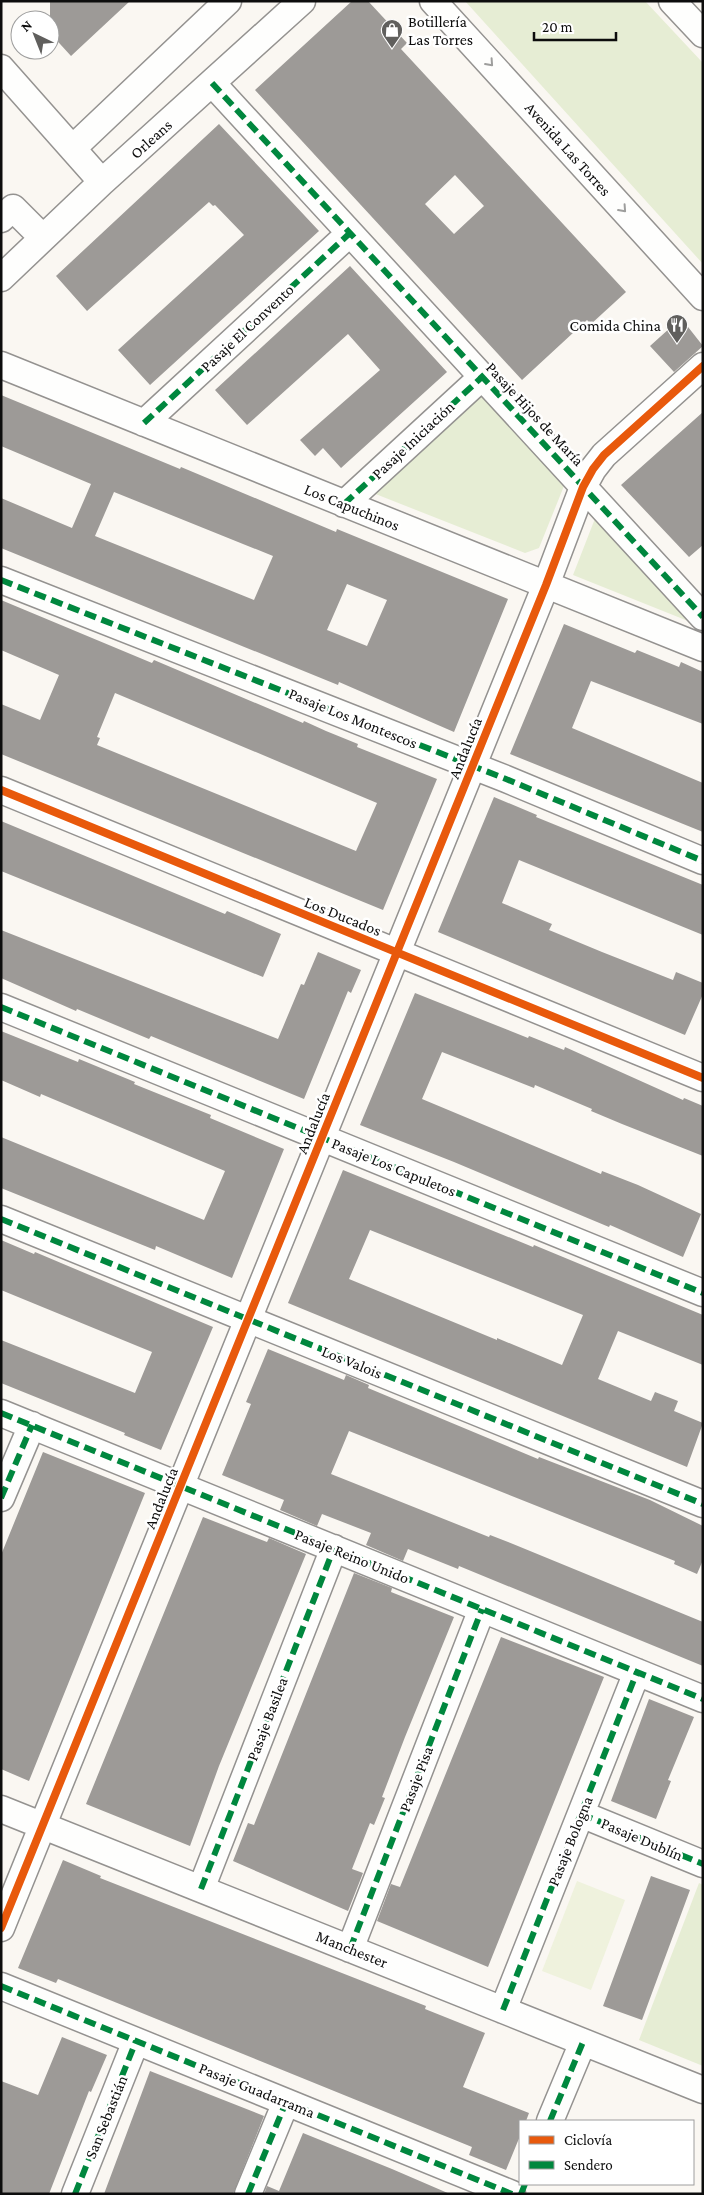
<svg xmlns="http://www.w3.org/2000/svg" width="704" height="2195" viewBox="0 0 704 2195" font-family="'Crimson Pro',serif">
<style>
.green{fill:#e6edd4}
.pitch{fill:#eff2dd}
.building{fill:#9d9a97;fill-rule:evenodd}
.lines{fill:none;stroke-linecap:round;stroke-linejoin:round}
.minor-casing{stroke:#949290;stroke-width:29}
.minor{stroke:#fefefd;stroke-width:26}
.quiet{stroke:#00873e;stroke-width:6;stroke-dasharray:12 6;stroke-linecap:butt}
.cycleway-casing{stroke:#fff;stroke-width:11}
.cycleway{stroke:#e8590c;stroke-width:8}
.oneway{stroke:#9e9e9d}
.labels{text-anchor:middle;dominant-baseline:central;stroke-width:5;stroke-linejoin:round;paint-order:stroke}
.poi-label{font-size:16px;fill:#0d0d0d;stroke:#fff;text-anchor:start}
.street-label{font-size:16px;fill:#0d0d0d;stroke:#fff}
</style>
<rect width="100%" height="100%" fill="#faf7f2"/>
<!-- green -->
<path class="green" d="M 465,1 L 645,1 L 703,63 L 703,264 Z
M 481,393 L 566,481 L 539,548 L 525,553 L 373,493 Z
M 596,516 L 703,627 L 573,575 Z
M 699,1883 L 703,1885 L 703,2066 L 639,2040 Z"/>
<!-- pitch -->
<path class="pitch" d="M 577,1881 L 625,1900 L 591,1990 L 542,1971 Z"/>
<!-- building -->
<path class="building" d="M 50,1 L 130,1 L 71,56 L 50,33 Z
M 352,1 L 368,1 L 407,43 L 401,49 L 626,292 L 591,324 L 587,320 L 522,380 L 255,90 ZM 455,175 L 484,206 L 454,234 L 425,204 Z
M 219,124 L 319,231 L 150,385 L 118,350 L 244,235 L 215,205 L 213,206 L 209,202 L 87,311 L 56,276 Z
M 350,266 L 447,372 L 341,468 L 323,448 L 315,456 L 300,440 L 380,370 L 348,334 L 247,425 L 215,390 Z
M 681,318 L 703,346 L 674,372 L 650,346 Z
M 1,395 L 180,469 L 181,467 L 336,532 L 337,529 L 508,599 L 454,732 L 339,682 L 338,685 L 1,548 L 1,498 L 72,528 L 91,484 L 1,446 ZM 114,492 L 273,556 L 254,600 L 95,536 ZM 347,584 L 387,600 L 367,646 L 327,630 Z
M 703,412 L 703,545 L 689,557 L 621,485 Z
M 1,600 L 152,663 L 154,660 L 303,723 L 304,721 L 326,731 L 358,744 L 357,747 L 437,779 L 383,910 L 1,754 L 1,704 L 40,720 L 59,675 L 1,650 ZM 115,693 L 377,803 L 356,851 L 97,745 L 100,738 L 97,737 Z
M 564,624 L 635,653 L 637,650 L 679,667 L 681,662 L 703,672 L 703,724 L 591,681 L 572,728 L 703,783 L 703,832 L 510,754 Z
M 494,797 L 537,815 L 536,817 L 703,885 L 703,935 L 519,860 L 502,903 L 552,924 L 549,930 L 602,952 L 673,980 L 676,972 L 703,983 L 703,994 L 685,1035 L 438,932 Z
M 1,821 L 225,914 L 227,911 L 281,934 L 263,977 L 1,871 Z
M 1,930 L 278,1039 L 301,984 L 304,985 L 318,952 L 361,970 L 351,993 L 348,991 L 304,1099 L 151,1036 L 149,1039 L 77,1009 L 76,1011 L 1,978 Z
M 415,993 L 528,1038 L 529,1036 L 564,1050 L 565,1047 L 683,1100 L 684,1098 L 703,1106 L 703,1156 L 622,1124 L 591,1111 L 592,1109 L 535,1085 L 534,1088 L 442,1052 L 422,1099 L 601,1174 L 602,1171 L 638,1185 L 701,1214 L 683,1257 L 610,1225 L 609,1227 L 454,1162 L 360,1125 Z
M 1,1031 L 78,1062 L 79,1059 L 135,1082 L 134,1084 L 211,1115 L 210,1118 L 284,1149 L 232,1278 L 156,1246 L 155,1250 L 1,1188 L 1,1137 L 204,1220 L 225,1171 L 41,1094 L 40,1097 L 1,1080 Z
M 343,1170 L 533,1247 L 534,1245 L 703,1315 L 703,1365 L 618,1331 L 598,1379 L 651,1401 L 655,1392 L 678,1401 L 674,1411 L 703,1423 L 687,1467 L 288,1303 ZM 370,1230 L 583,1315 L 562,1365 L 497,1338 L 497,1340 L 349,1279 Z
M 1,1240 L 34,1254 L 35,1252 L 61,1263 L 213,1327 L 161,1450 L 124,1435 L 125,1433 L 1,1383 L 1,1340 L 135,1393 L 152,1352 L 1,1290 Z
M 268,1349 L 344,1380 L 346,1375 L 369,1385 L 368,1388 L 538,1459 L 539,1457 L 650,1500 L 703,1526 L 703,1560 L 697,1574 L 674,1564 L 675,1561 L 349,1431 L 331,1474 L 489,1537 L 490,1535 L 513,1544 L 703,1622 L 703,1666 L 459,1566 L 458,1569 L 408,1549 L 403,1561 L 366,1545 L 371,1533 L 322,1514 L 317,1526 L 280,1510 L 284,1500 L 222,1475 L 251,1404 L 246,1402 Z
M 43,1452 L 145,1493 L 29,1781 L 1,1769 L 1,1555 Z
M 203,1517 L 267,1542 L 269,1538 L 306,1554 L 219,1766 L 190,1846 L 86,1804 Z
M 354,1573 L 392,1588 L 391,1592 L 454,1617 L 405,1737 L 382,1797 L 385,1798 L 374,1825 L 370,1823 L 352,1869 L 363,1873 L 348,1911 L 233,1861 L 248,1823 L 254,1825 Z
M 501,1637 L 604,1677 L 488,1967 L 377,1921 L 391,1884 L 400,1887 Z
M 649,1699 L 694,1717 L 668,1780 L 671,1781 L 656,1819 L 611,1801 Z
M 63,1860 L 101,1876 L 100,1878 L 426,2006 L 425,2009 L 485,2033 L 463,2087 L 529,2113 L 526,2121 L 520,2121 L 520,2136 L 506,2170 L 469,2155 L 472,2147 L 58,1979 L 56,1983 L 18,1968 Z
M 651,1876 L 690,1890 L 642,2020 L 603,2006 Z
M 62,2037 L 107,2055 L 91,2092 L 89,2091 L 49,2194 L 1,2194 L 1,2081 L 38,2095 Z
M 150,2071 L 264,2116 L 233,2194 L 104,2194 Z
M 303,2133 L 392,2169 L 450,2194 L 264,2194 L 267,2186 L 279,2191 Z"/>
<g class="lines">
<!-- minor casing -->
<g class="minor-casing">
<path id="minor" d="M 433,1 L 703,297
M 672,1 L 703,34
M 1,68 L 102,182
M 212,83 L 703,617
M 73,148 L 228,1
M 1,219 L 13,208 L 43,238
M 1,278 L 102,182 L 302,1
M 1,365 L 703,648
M 144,423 L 350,233
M 344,504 L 482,377
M 1,580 L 506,779 L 703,861
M 1,790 L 703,1078
M 1,1007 L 703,1293
M 1,1219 L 703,1504
M 1,1413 L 703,1699
M 1,1498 L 32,1425
M 1,1809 L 703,2090
M 581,1814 L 703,1864
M 201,1889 L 334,1548
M 1,1928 L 546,585 L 583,487 L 593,469 L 604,455 L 703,366
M 350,1949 L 482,1609
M 1,1986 L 512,2194
M 503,2010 L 637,1672
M 550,2121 L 583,2042
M 75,2194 L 136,2041
M 248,2194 L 286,2102"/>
</g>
<!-- minor -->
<use href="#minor" class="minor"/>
<!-- quiet -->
<path class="quiet" d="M 212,83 L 703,617
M 144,423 L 350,233
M 344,504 L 482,377
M 1,580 L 506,779 L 703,861
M 1,1007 L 703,1293
M 1,1219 L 703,1504
M 1,1413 L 703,1699
M 1,1498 L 32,1425
M 581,1814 L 703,1864
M 201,1889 L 334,1548
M 350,1949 L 482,1609
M 1,1986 L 512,2194
M 503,2010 L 637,1672
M 550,2121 L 583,2042
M 75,2194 L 136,2041
M 248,2194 L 286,2102
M 521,2194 L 525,2184"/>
<!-- cycleway casing -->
<g class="cycleway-casing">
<path id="cycleway" d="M 1,790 L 703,1078
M 1,1928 L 546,585 L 583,487 L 593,469 L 604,455 L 703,366"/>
</g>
<!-- cycleway -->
<use href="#cycleway" class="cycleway"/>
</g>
<!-- one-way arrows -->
<defs><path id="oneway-chevron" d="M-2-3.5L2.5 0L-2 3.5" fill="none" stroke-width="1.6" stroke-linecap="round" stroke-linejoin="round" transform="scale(1.25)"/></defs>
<g class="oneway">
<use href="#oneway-chevron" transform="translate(490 63) rotate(48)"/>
<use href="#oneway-chevron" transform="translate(623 209) rotate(48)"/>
</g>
<!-- icons -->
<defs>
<g id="shop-pin" transform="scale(1.125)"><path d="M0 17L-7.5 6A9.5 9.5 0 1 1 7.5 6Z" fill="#605f5d" stroke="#fff"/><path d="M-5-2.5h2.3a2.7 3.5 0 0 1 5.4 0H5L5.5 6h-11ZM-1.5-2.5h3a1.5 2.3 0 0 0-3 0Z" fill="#fff"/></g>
<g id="restaurant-pin" transform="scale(1.125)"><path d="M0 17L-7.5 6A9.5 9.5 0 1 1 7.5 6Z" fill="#605f5d" stroke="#fff"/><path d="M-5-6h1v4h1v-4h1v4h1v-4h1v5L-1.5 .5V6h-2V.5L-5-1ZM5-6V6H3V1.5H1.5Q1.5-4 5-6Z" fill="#fff"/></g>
</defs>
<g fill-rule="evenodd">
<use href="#shop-pin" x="392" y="30"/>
<use href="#restaurant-pin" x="677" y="325"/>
</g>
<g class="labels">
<!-- poi labels -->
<g class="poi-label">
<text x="408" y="21">Botillería<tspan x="408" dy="18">Las Torres</tspan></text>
<text x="661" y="325" text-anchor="end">Comida China</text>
</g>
<!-- street labels -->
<g class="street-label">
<text transform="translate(151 139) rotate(-42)">Orleans</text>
<text transform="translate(568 149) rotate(48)">Avenida Las Torres</text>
<text transform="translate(247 328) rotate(-43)">Pasaje El Convento</text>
<text transform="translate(535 414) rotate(47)">Pasaje Hijos de María</text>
<text transform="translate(413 440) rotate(-43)">Pasaje Iniciación</text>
<text transform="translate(352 507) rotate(22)">Los Capuchinos</text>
<text transform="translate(353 718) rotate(22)">Pasaje Los Montescos</text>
<text transform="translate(465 748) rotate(-68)">Andalucía</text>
<text transform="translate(343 916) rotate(22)">Los Ducados</text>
<text transform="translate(313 1123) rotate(-68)">Andalucía</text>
<text transform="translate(394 1167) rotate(22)">Pasaje Los Capuletos</text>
<text transform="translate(352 1362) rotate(22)">Los Valois</text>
<text transform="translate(161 1498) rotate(-68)">Andalucía</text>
<text transform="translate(352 1556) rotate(22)">Pasaje Reino Unido</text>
<text transform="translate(267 1719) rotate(-69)">Pasaje Basilea</text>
<text transform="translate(416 1779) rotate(-69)">Pasaje Pisa</text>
<text transform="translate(642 1839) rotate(23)">Pasaje Dublín</text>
<text transform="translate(570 1841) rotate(-68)">Pasaje Bologna</text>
<text transform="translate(352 1949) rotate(22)">Manchester</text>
<text transform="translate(257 2090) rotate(22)">Pasaje Guadarrama</text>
<text transform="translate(106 2117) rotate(-68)">San Sebastián</text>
</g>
</g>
<!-- border -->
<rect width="704" height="2195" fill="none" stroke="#0d0d0d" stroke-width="5"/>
<!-- legend -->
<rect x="519" y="2120" width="175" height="65" fill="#ffffff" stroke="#9e9e9e"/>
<rect x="529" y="2136" width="25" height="8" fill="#e8590c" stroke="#9e9e9e"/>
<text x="564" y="2145" font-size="15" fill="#0d0d0d">Ciclovía</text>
<rect x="529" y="2161" width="25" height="8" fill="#00873e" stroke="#9e9e9e"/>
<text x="564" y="2170" font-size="15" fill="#0d0d0d">Sendero</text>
<!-- north arrow -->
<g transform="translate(35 35) rotate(317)"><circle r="24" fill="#ffffff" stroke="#9e9e9e"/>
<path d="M0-4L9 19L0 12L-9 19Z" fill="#605f5d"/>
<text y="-8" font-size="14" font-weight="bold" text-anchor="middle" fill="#0d0d0d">N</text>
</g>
<!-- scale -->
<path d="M534 32v8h82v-8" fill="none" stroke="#0d0d0d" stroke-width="2.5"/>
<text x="542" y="32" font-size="15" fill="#0d0d0d" stroke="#ffffff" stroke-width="4" paint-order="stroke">20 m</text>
</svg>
